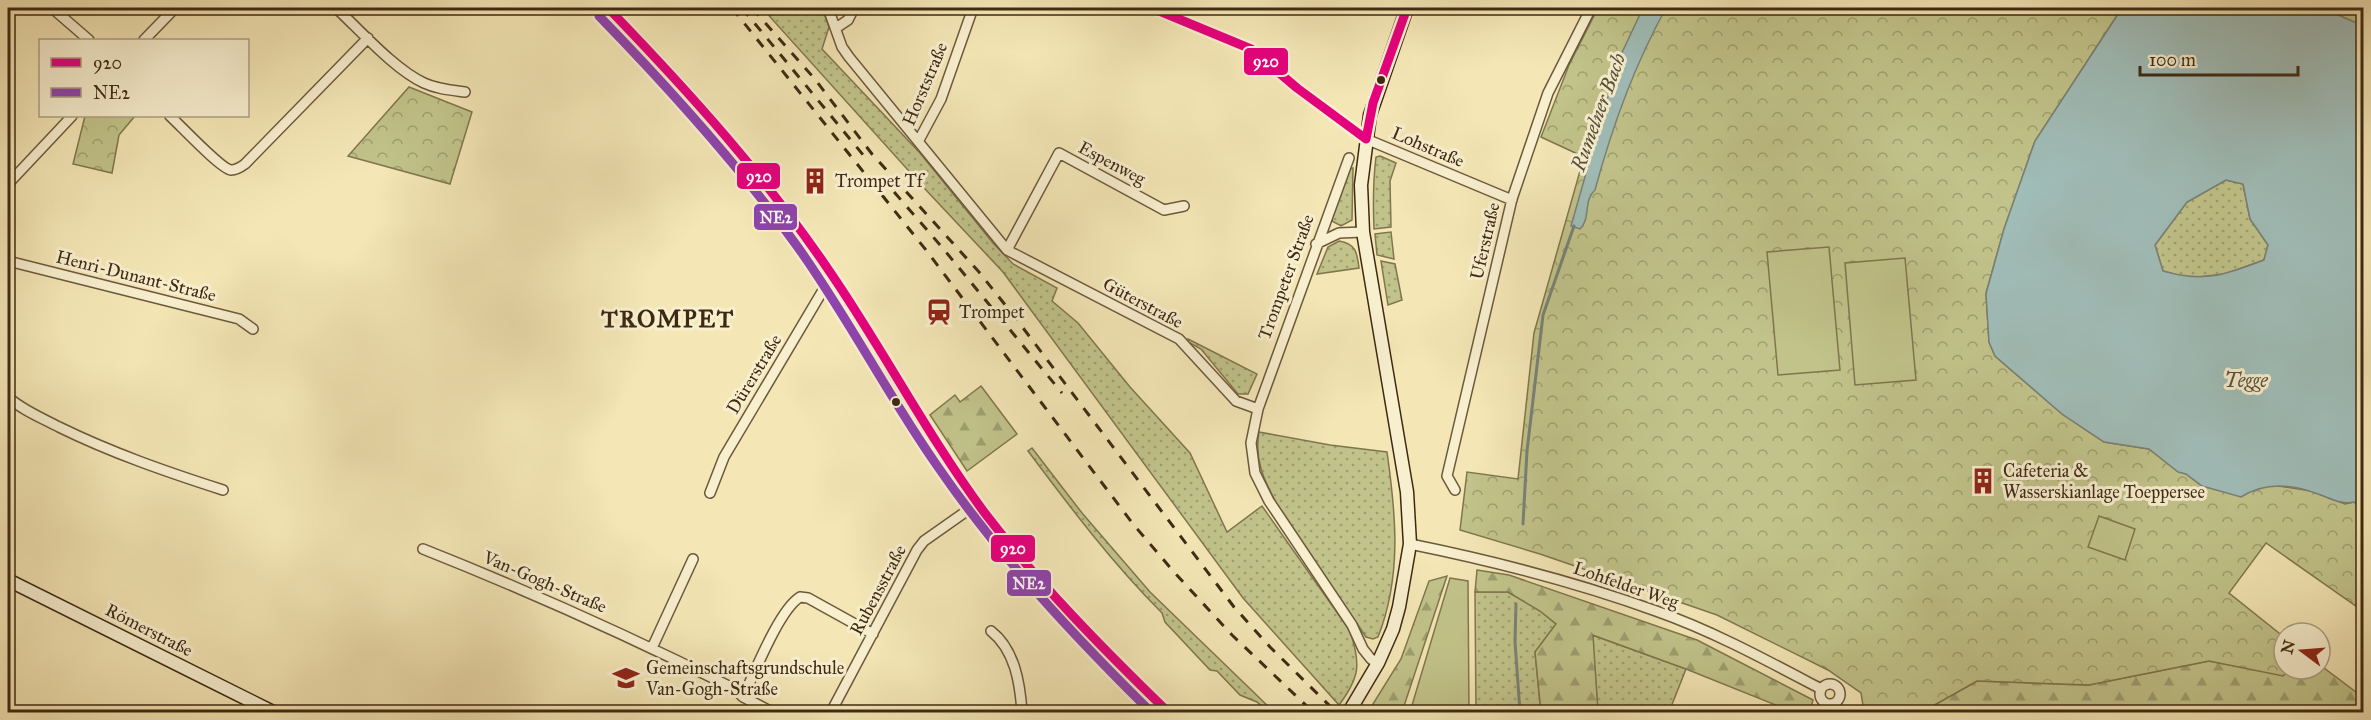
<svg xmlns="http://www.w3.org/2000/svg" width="2371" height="720" viewBox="0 0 2371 720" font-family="'IM FELL Great Primer',serif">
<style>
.grass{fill:url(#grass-dots);stroke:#80764e;stroke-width:1.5}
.forest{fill:url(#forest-firs);stroke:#80764e;stroke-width:1.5}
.park{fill:url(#park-crowns);stroke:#80764e;stroke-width:1.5}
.garden{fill:#c1c38a;stroke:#80764e;stroke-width:1.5}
.water{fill:#a0bdb8;stroke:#798276;stroke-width:1.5;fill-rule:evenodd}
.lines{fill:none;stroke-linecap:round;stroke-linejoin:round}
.stream{stroke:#798276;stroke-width:3}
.street-casing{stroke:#6c593c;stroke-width:12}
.secondary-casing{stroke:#3e2a13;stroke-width:15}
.street{stroke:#f8efcf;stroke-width:9}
.secondary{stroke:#f8efcf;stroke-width:12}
.rail{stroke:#3e2a13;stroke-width:3;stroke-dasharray:10 10;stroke-linecap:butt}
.bus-1-casing{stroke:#f8efcf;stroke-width:14}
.bus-2-casing{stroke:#f8efcf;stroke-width:14}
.bus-1{stroke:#e5007d;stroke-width:9}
.bus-2{stroke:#8e44ad;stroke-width:9}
.bus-dot{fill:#3e2a13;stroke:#f8efcf;stroke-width:2}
.labels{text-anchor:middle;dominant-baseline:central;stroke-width:6;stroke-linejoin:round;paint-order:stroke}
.street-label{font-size:18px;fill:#3e2a13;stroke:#f8efcf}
.poi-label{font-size:18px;fill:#3e2a13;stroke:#f8efcf;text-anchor:start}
.water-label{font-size:20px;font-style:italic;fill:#564f3c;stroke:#f8efcf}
.district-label{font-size:24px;font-weight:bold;letter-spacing:1.5px;fill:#3e2a13;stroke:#f8efcf}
.line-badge{stroke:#f8efcf;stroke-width:2}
.badge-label{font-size:16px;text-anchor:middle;font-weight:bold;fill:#fff}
</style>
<defs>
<pattern id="grass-dots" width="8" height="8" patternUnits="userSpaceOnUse" patternTransform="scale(1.5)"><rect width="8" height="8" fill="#c1c38a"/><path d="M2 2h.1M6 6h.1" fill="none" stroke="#9e9f70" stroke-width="1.8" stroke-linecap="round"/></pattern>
<pattern id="forest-firs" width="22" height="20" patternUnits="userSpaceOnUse" patternTransform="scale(1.5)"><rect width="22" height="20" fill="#c1c38a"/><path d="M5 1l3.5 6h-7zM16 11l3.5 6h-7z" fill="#9e9f70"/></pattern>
<pattern id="park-crowns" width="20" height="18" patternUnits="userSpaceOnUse" patternTransform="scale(1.5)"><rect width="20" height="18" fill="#c1c38a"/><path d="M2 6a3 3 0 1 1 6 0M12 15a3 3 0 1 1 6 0" fill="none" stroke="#9e9f70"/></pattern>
</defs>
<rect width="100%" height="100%" fill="#f4e6b5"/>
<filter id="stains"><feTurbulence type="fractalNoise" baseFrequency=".00333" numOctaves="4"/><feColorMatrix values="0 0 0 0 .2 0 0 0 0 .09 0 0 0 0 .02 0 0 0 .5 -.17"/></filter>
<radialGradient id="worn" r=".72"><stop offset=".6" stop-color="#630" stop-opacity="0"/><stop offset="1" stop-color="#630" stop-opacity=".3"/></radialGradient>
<!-- grass -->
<path class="grass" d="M 762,8 L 822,8 L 829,27 L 822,49 L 920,153 L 993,243 L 1013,264 L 1057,288 L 1052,301 L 1078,323 L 1130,387 L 1190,453 L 1227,532 L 1262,506 L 1350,631 C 1361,664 1360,677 1339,705 L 1243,598 L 1003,272 L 926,190 Z
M 1380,156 L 1396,163 L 1390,181 L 1391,227 L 1374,229 C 1373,205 1373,181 1376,157 Z
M 1353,168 L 1352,220 L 1341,226 L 1332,221 L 1331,215 L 1349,169 Z
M 2226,180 L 2243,184 L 2250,219 L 2268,245 L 2264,260 L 2225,274 L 2188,278 L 2163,271 L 2155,245 L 2187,202 Z
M 1391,232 L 1394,259 L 1377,255 L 1375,234 Z
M 1339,241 C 1356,244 1357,252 1359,268 L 1317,274 L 1328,247 Z
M 1381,261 L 1395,264 L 1402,300 L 1388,305 Z
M 1188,339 L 1257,374 L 1248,394 L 1238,394 L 1201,349 L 1188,342 Z
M 1259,432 L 1330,445 L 1387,452 C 1396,515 1402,576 1378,637 L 1373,639 L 1366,637 L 1277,504 C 1264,481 1254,459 1259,432 Z
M 1032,448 L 1082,513 L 1150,592 L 1274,712 L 1268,712 L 1257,702 L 1240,695 L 1217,671 L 1210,670 L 1165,622 L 1162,613 C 1112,563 1070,507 1028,451 Z
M 1475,592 L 1508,592 L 1540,611 L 1556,624 L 1535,652 L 1541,712 L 1476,712 Z
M 1592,635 L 1686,669 L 1669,712 L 1598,712 Z"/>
<!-- forest -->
<path class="forest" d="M 981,386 L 1017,434 L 967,471 L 930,415 L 955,395 L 960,402 Z
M 1477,570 L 1509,575 L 1697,640 L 1813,700 L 1810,712 L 1793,712 L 1686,669 L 1593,635 L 1598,712 L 1541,712 L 1535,652 L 1556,624 L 1540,611 L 1508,592 L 1475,592 Z
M 1447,576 L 1402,712 L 1368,712 L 1401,659 L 1429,581 Z
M 2209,661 L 2283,675 L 2290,669 L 2320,669 L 2320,665 L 2364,698 L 2363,712 L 1922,712 L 1977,681 L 2089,685 Z"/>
<!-- park -->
<path class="park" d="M 1598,8 L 2122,8 L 2035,141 L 2004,229 L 1986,293 L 1989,342 L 1995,356 L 2062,414 L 2104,442 L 2149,449 L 2178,471 L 2186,474 L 2202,486 L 2252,490 L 2273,485 L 2311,491 L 2345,504 L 2354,502 L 2363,509 L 2363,611 L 2266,543 L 2229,593 L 2284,637 L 2284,669 L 2290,669 L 2283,676 L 2209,661 L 2089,685 L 1977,681 L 1922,712 L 1864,712 L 1861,693 L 1828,670 L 1717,615 L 1540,554 L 1460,530 L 1467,472 L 1518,479 L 1534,333 L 1584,157 L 1541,137 L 1569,65 Z
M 2322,8 L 2363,8 L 2363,20 L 2354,22 Z
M 409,87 L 472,112 L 450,184 L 348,156 Z
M 85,116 L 135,116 L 119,135 L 112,173 L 73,164 Z"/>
<!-- garden -->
<path class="garden" d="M 1829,247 L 1840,370 L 1778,375 L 1767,252 Z
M 1905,258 L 1916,380 L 1855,385 L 1845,263 Z
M 2099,516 L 2135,529 L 2125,560 L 2088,547 Z
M 1450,578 L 1468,581 L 1469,712 L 1410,712 Z"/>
<!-- water -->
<path class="water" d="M 1643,8 L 1666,8 C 1635,64 1612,127 1595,190 C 1583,200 1591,219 1580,229 L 1571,226 L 1618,61 Z
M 2122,8 L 2322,8 L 2354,22 L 2363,20 L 2363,509 L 2354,502 C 2341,505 2330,498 2318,494 C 2292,484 2264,482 2241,497 L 2202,486 L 2186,474 L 2178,472 L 2149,449 L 2104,442 L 2062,414 L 1995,356 L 1989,342 L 1986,294 L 2004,229 L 2035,141 ZM 2226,180 L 2243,184 L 2250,219 L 2268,245 L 2264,260 C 2225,275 2204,283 2163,271 L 2155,245 L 2187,202 Z"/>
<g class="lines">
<!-- stream -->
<path class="stream" d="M 1523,524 L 1527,451 L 1543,315 L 1574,226
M 1516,604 L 1515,642 L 1520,712"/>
<!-- street casing -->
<g class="street-casing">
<path id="street" d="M 52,8 L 89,40
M 336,8 C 361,31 394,69 424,83 C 437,89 450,90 465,92
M 608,8 C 689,90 768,179 832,275 C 878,343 915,417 963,483 C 1023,567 1095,641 1168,712
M 828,8 L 842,47 L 849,57 L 1007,250 L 1179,339 L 1236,401 L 1258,409
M 1152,8 L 1251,49 L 1297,88 L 1366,139 L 1512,200
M 836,28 L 848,20 L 854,8
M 144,40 L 175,8
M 170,116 C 180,125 221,169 231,170 C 236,170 241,167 245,164 L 368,38
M 919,140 L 941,99 L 973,8
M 1349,158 L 1258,409 L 1251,443 L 1255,473 L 1269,501 L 1352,625 L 1363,649 L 1371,659 L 1378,663
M 8,184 L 72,116
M 1316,244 L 1339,233 L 1363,232
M 1007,250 L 1059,153 L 1164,210 L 1184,206
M 8,261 L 239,319 L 253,329
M 8,397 C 22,410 42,418 59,427 C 112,453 167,472 223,490
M 1455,490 L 1447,476 L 1512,199 L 1548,93 L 1591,8
M 710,493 L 724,457 L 832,275
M 1410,544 C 1494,561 1576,582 1656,611 C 1713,631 1768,661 1821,689
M 423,549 C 529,591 633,638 735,689 L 743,697 L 772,712
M 991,631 C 1015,650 1020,683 1022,712
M 652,648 L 693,559
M1820 694a10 10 0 1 1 20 0a10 10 0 1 1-20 0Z
M 743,697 C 755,672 779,610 800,597 L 808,598 L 873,634
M 831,712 L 917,550 L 924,541 L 978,503"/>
</g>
<!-- secondary casing -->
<g class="secondary-casing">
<path id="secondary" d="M 8,580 L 273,712
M 1349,712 L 1378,663 L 1393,629 L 1399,607 L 1410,544 L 1407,492 L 1363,232 L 1361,185 L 1370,115 L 1407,8"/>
</g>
<!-- street -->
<use href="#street" class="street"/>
<!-- secondary -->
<use href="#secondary" class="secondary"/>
<!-- rail -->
<path class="rail" d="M 732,8 L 926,250 L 1133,524 L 1174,572 L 1232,635 L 1313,712
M 742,8 L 864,156
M 752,8 L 814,78 L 872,154 L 979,272 L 1014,316 L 1234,607 L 1270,647 L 1336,712
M 881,177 L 941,246 L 1062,393"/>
<!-- bus-1 casing -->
<g class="bus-1-casing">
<path id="bus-1" d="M 608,8 C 689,92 767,178 832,275 C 885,353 928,436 984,512 C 1039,584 1103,649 1168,712
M 1152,8 L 1251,49 L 1297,88 L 1366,139
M 1366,139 L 1373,103 L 1407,8"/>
</g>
<!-- bus-2 casing -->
<g class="bus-2-casing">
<path id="bus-2" d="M 599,16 C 670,89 738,164 797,246 C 848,317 888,396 938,467 C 1000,557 1074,636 1151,712"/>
</g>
<!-- bus-1 -->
<use href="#bus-1" class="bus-1"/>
<!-- bus-2 -->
<use href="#bus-2" class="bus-2"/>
</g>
<!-- icons -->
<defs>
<g id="building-bare" transform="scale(2.07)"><path d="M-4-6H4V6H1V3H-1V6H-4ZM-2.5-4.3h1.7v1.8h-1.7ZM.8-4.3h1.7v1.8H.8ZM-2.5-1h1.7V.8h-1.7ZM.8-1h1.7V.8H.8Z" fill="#8f2418" stroke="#f8efcf" stroke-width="2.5" paint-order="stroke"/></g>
<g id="station-bare" transform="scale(2.07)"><path d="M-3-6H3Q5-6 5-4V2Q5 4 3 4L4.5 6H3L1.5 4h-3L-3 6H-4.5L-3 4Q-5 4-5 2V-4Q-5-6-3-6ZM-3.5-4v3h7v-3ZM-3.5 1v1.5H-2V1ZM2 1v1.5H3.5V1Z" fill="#8f2418" stroke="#f8efcf" stroke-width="2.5" paint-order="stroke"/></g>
<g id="school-bare" transform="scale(2.07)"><path d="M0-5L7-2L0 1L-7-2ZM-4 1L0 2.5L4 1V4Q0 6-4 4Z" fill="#8f2418" stroke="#f8efcf" stroke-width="2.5" paint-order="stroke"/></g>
</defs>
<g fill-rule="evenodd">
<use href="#building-bare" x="815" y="181"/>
<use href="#station-bare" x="939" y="312"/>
<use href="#building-bare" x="1983" y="481"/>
<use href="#school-bare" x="626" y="678"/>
</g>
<!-- markers -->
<g class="bus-dot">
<circle cx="1381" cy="80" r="5"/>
<circle cx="896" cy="402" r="5"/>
</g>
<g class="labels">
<!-- street labels -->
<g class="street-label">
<text transform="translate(925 84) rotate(-67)">Horststraße</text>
<text transform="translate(1428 147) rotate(23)">Lohstraße</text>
<text transform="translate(1112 163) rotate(28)">Espenweg</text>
<text transform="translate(1485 241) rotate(-77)">Uferstraße</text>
<text transform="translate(136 276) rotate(14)">Henri-Dunant-Straße</text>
<text transform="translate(1286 277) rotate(-70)">Trompeter Straße</text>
<text transform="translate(1143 303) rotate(28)">Güterstraße</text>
<text transform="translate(754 374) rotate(-59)">Dürerstraße</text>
<text transform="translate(545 582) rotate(23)">Van-Gogh-Straße</text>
<text transform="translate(1626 585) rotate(19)">Lohfelder Weg</text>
<text transform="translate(878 590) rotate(-62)">Rubensstraße</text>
<text transform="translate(149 630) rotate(27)">Römerstraße</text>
</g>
<!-- poi labels -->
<g class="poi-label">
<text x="835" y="181">Trompet Tf</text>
<text x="959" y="312">Trompet</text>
<text x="2003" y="471">Cafeteria &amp;<tspan x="2003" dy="21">Wasserskianlage Toeppersee</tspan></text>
<text x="646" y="668">Gemeinschaftsgrundschule<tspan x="646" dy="21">Van-Gogh-Straße</tspan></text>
</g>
<!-- water labels -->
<g class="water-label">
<text transform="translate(1598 112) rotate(-70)">Rumelner Bach</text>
<text x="2246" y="380">Tegge</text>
</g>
<!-- district labels -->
<g class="district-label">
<text x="668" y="319">TROMPET</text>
</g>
</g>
<g class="line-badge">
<rect x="1243" y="47" width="46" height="29" rx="6" fill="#e5007d"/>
<rect x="736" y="162" width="45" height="28" rx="6" fill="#e5007d"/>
<rect x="753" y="203" width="45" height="28" rx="6" fill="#8e44ad"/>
<rect x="990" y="534" width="46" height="29" rx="6" fill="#e5007d"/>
<rect x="1006" y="569" width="46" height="28" rx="6" fill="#8e44ad"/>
</g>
<g class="badge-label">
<text x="1266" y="67">920</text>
<text x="759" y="182">920</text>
<text x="776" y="223">NE2</text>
<text x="1013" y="554">920</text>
<text x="1029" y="589">NE2</text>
</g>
<!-- margin -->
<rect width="2371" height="720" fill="none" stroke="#f4e6b5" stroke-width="30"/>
<rect x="9" y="9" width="2353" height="702" fill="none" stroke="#3e2a13" stroke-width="3"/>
<rect x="15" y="15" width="2341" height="690" fill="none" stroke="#3e2a13" stroke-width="1.5"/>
<!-- legend -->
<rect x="39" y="39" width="210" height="78" fill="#f8efcf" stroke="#aea084" stroke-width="1.5"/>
<rect x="51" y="58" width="30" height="9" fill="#e5007d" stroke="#aea084" stroke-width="1.5"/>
<text x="93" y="69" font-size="18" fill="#3e2a13">920</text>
<rect x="51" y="88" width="30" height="9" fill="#8e44ad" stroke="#aea084" stroke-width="1.5"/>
<text x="93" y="99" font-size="18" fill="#3e2a13">NE2</text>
<!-- north arrow -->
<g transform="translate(2302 651) rotate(286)"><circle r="28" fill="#f8efcf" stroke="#aea084" stroke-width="1.5"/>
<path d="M0-4.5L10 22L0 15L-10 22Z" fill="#8f2418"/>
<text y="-9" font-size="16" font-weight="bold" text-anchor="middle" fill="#3e2a13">N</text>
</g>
<!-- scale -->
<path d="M2140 66v9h158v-9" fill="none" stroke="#3e2a13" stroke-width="3"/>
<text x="2149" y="66" font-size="18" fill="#3e2a13" stroke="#f8efcf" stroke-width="4.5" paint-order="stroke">100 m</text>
<rect width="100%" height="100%" filter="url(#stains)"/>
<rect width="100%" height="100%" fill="url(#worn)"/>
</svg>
